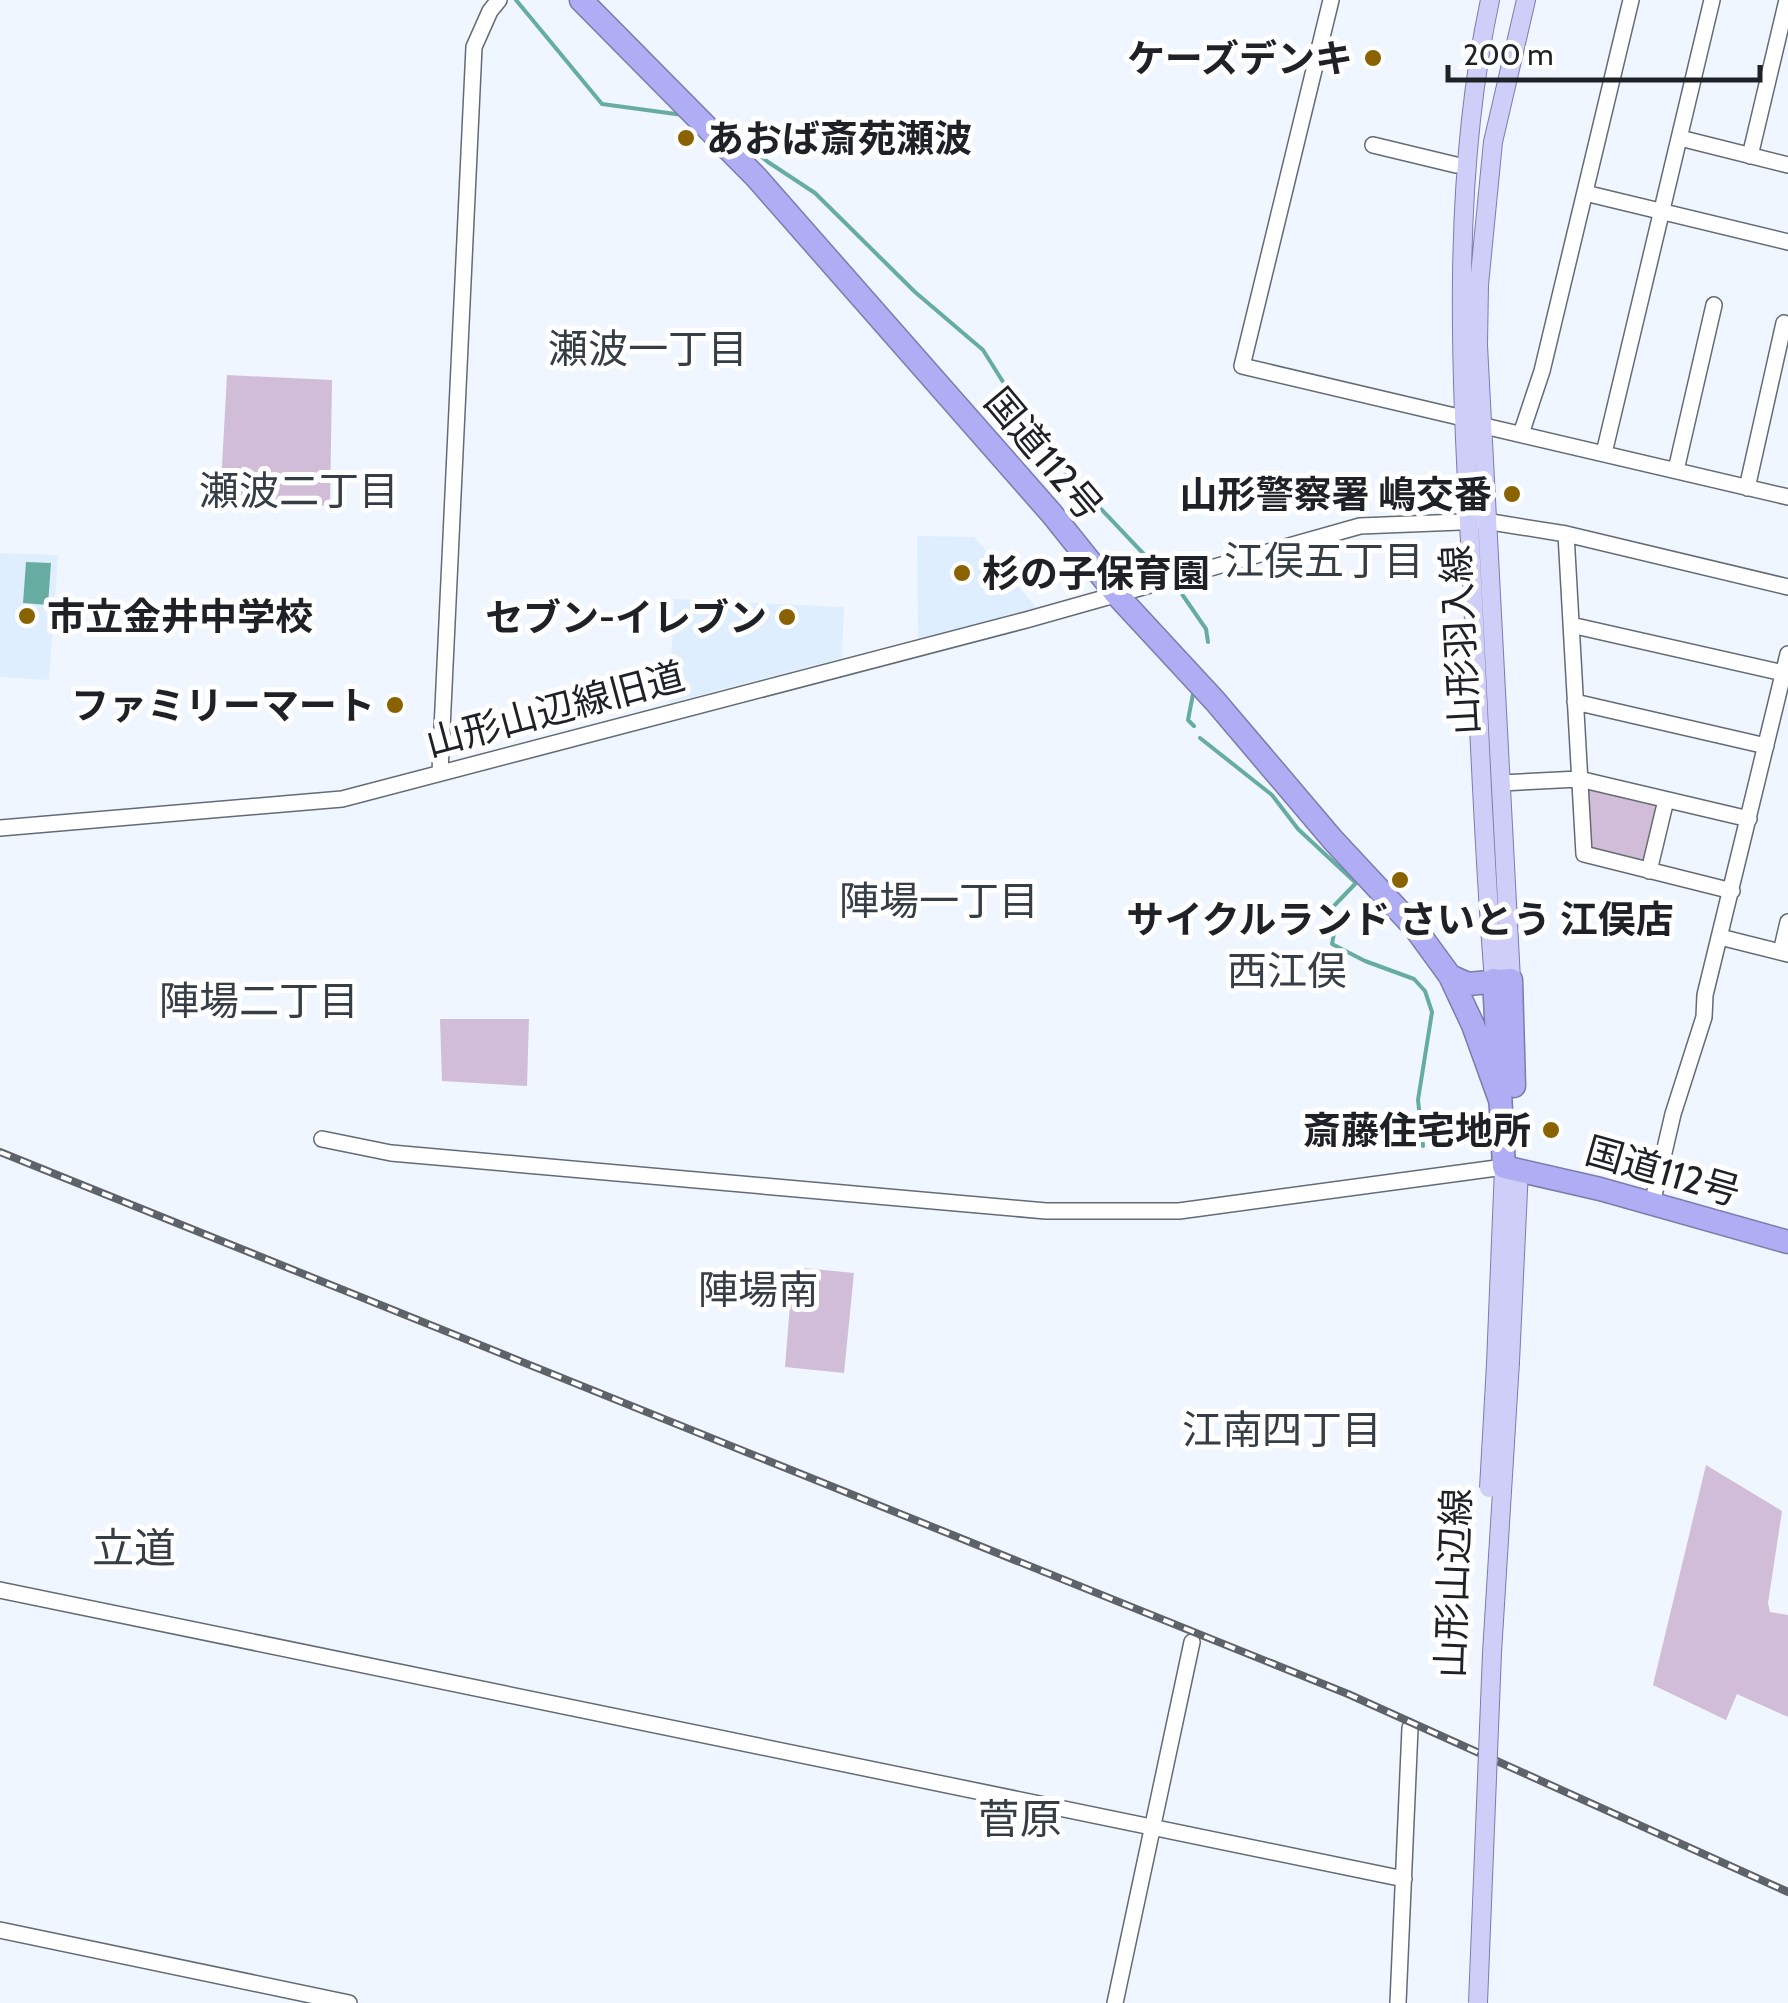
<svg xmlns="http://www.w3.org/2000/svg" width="1788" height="2003" viewBox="0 0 1788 2003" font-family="Cabin,'Noto Sans JP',sans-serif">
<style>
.built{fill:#dfeefe}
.green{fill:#d2bdd8}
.water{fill:#67aca1}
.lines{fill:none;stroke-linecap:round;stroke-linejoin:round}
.stream{stroke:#67aca1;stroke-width:4}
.minor-casing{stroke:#636b74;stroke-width:18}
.major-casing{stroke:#7c7cab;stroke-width:20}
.highway-casing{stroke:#7c7cab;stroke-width:25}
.minor{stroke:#fff;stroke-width:15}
.major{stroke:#cfcef8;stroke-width:18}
.highway{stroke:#afadf3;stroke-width:22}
.rail-casing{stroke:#5e6369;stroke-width:8}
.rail{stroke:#fff;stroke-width:4;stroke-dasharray:11;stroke-linecap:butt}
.major-bridge-casing{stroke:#7c7cab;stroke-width:20;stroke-linecap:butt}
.major-bridge{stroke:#cfcef8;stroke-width:18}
.poi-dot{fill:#8a6202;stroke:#fff;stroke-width:4}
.labels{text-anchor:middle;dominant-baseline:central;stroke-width:10;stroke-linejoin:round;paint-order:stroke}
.poi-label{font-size:38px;font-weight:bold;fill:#1e2226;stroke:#fff;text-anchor:end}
.street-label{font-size:38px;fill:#1e2226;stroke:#fff}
.neighbourhood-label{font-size:40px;fill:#353d45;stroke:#fff}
.quarter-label{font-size:42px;fill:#353d45;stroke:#fff}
</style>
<rect width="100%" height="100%" fill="#eff6ff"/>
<!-- built -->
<path class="built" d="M 917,536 L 974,537 L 1037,608 L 918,641 Z
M 0,553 L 58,555 L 49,680 L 0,677 Z
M 674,599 L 844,607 L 842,658 L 669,703 Z"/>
<!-- green -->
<path class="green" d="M 227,375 L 332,380 L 330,506 L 220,502 Z
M 1579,779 L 1666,800 L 1649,871 L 1584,854 Z
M 440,1019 L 529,1019 L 527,1086 L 442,1081 Z
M 793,1267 L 854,1273 L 844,1373 L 785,1367 Z
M 1706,1465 L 1782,1511 L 1768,1603 L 1770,1612 L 1788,1615 L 1788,1717 L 1737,1694 L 1726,1720 L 1653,1685 Z"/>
<!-- water -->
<path class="water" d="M 26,562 L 51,563 L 48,605 L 23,603 Z"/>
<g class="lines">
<!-- stream -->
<path class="stream" d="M 516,0 L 602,104 L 683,115
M 725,130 L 733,133 L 768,162 L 815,193 L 915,292 L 983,350 L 1047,452 L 1157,568
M 1175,584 L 1206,629 L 1208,642
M 1193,694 L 1188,720 L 1194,726
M 1200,738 L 1272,795 L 1298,829 L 1356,883 L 1330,910
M 1336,923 L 1332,944 L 1365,961 L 1414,979 L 1425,991 L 1432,1012 L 1418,1100 L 1423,1146"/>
<!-- minor casing -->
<g class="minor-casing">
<path id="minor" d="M 1331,0 L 1242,366 L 1463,418
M 1680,138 L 1788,165
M 1373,145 L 1456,165
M 1750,156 L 1787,0
M 1585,193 L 1788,242
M 1480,425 L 1788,497
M 1521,434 L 1542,371 L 1631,0
M 1604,453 L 1712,0
M 1676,470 L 1714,305
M 1747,488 L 1784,323
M 1566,534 L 1584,854 L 1732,891
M 1571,625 L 1788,674
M 1575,702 L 1766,746
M 440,772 L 474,47 L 490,11 L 499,0
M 1501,783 L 1579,779 L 1749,819
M 0,828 L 342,799 L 1026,620 L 1360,526 L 1485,521 L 1566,534 L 1788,587
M 1649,871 L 1666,800
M 1720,937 L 1788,954
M 1781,952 L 1788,922
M 322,1139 L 391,1153 L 1046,1211 L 1179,1211 L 1504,1167
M 1652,1204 L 1673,1114 L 1704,1017 L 1705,995 L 1788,654
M 0,1590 L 1404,1879
M 0,1930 L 349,2003
M 1115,2003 L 1192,1642
M 1398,2003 L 1410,1728"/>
</g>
<!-- major casing -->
<g class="major-casing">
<path id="major" d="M 1490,0 C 1449,191 1462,387 1472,580 C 1479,713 1483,847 1494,980
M 1511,980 L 1478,345 L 1479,285 L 1493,142 L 1526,0
M 1510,1362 L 1519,1169
M 1496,1364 L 1504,1167"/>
</g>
<!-- highway casing -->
<g class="highway-casing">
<path id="highway" d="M 581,0 L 756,177 L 1052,514 L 1116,594 L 1215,701 L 1333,840 L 1415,928 L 1450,976 L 1473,1025 L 1500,1100
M 1450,976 L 1468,984 L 1511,980 L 1514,1086
M 1494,980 L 1504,1167 L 1600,1189 L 1788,1242"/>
</g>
<!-- minor -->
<use href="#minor" class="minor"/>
<!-- major -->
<use href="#major" class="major"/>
<!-- highway -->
<use href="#highway" class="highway"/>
<!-- rail casing -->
<g class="rail-casing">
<path id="rail" d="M 0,1152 L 1348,1694 L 1788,1892"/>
</g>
<!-- rail -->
<use href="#rail" class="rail"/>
<!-- major-bridge casing -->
<g class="major-bridge-casing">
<path id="major-bridge" d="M 1489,1488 L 1496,1364
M 1478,2003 L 1492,1653 L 1510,1362"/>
</g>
<!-- major-bridge -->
<use href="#major-bridge" class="major-bridge"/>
</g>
<!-- markers -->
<g class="poi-dot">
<circle cx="1373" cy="58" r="10"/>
<circle cx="686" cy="138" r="10"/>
<circle cx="1512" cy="494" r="10"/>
<circle cx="962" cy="573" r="10"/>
<circle cx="27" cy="616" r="10"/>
<circle cx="787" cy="617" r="10"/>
<circle cx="395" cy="705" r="10"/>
<circle cx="1400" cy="880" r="10"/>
<circle cx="1551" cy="1130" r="10"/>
</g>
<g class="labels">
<!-- poi labels -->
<g class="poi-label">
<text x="1353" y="58">ケーズデンキ</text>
<text x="706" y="138" text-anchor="start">あおば斎苑瀬波</text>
<text x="1492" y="494">山形警察署 嶋交番</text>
<text x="982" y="573" text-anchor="start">杉の子保育園</text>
<text x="47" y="616" text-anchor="start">市立金井中学校</text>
<text x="767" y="617">セブン-イレブン</text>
<text x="375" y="705">ファミリーマート</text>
<text x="1400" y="919" text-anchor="middle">サイクルランド さいとう 江俣店</text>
<text x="1531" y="1130">斎藤住宅地所</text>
</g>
<!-- street labels -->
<g class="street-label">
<text transform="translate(1044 454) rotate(50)">国道112号</text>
<text transform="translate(1460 640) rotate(-93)">山形羽入線</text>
<text transform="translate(555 709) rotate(-15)">山形山辺線旧道</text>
<text transform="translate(1663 1171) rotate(16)">国道112号</text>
<text transform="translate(1453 1583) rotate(-88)">山形山辺線</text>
</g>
<!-- neighbourhood labels -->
<g class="neighbourhood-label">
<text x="648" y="348">瀬波一丁目</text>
<text x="299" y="490">瀬波二丁目</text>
<text x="1324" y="560">江俣五丁目</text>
<text x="939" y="900">陣場一丁目</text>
<text x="1287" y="970">西江俣</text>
<text x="259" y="1000">陣場二丁目</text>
<text x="758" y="1289">陣場南</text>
<text x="1282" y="1429">江南四丁目</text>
</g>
<!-- quarter labels -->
<g class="quarter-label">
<text x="134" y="1548">立道</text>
<text x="1020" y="1819">菅原</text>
</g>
</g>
<!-- scale -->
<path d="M1448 65v15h312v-15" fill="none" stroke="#1e2226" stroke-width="5"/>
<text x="1463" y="65" font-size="30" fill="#1e2226" stroke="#ffffff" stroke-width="8" paint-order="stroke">200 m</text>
</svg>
